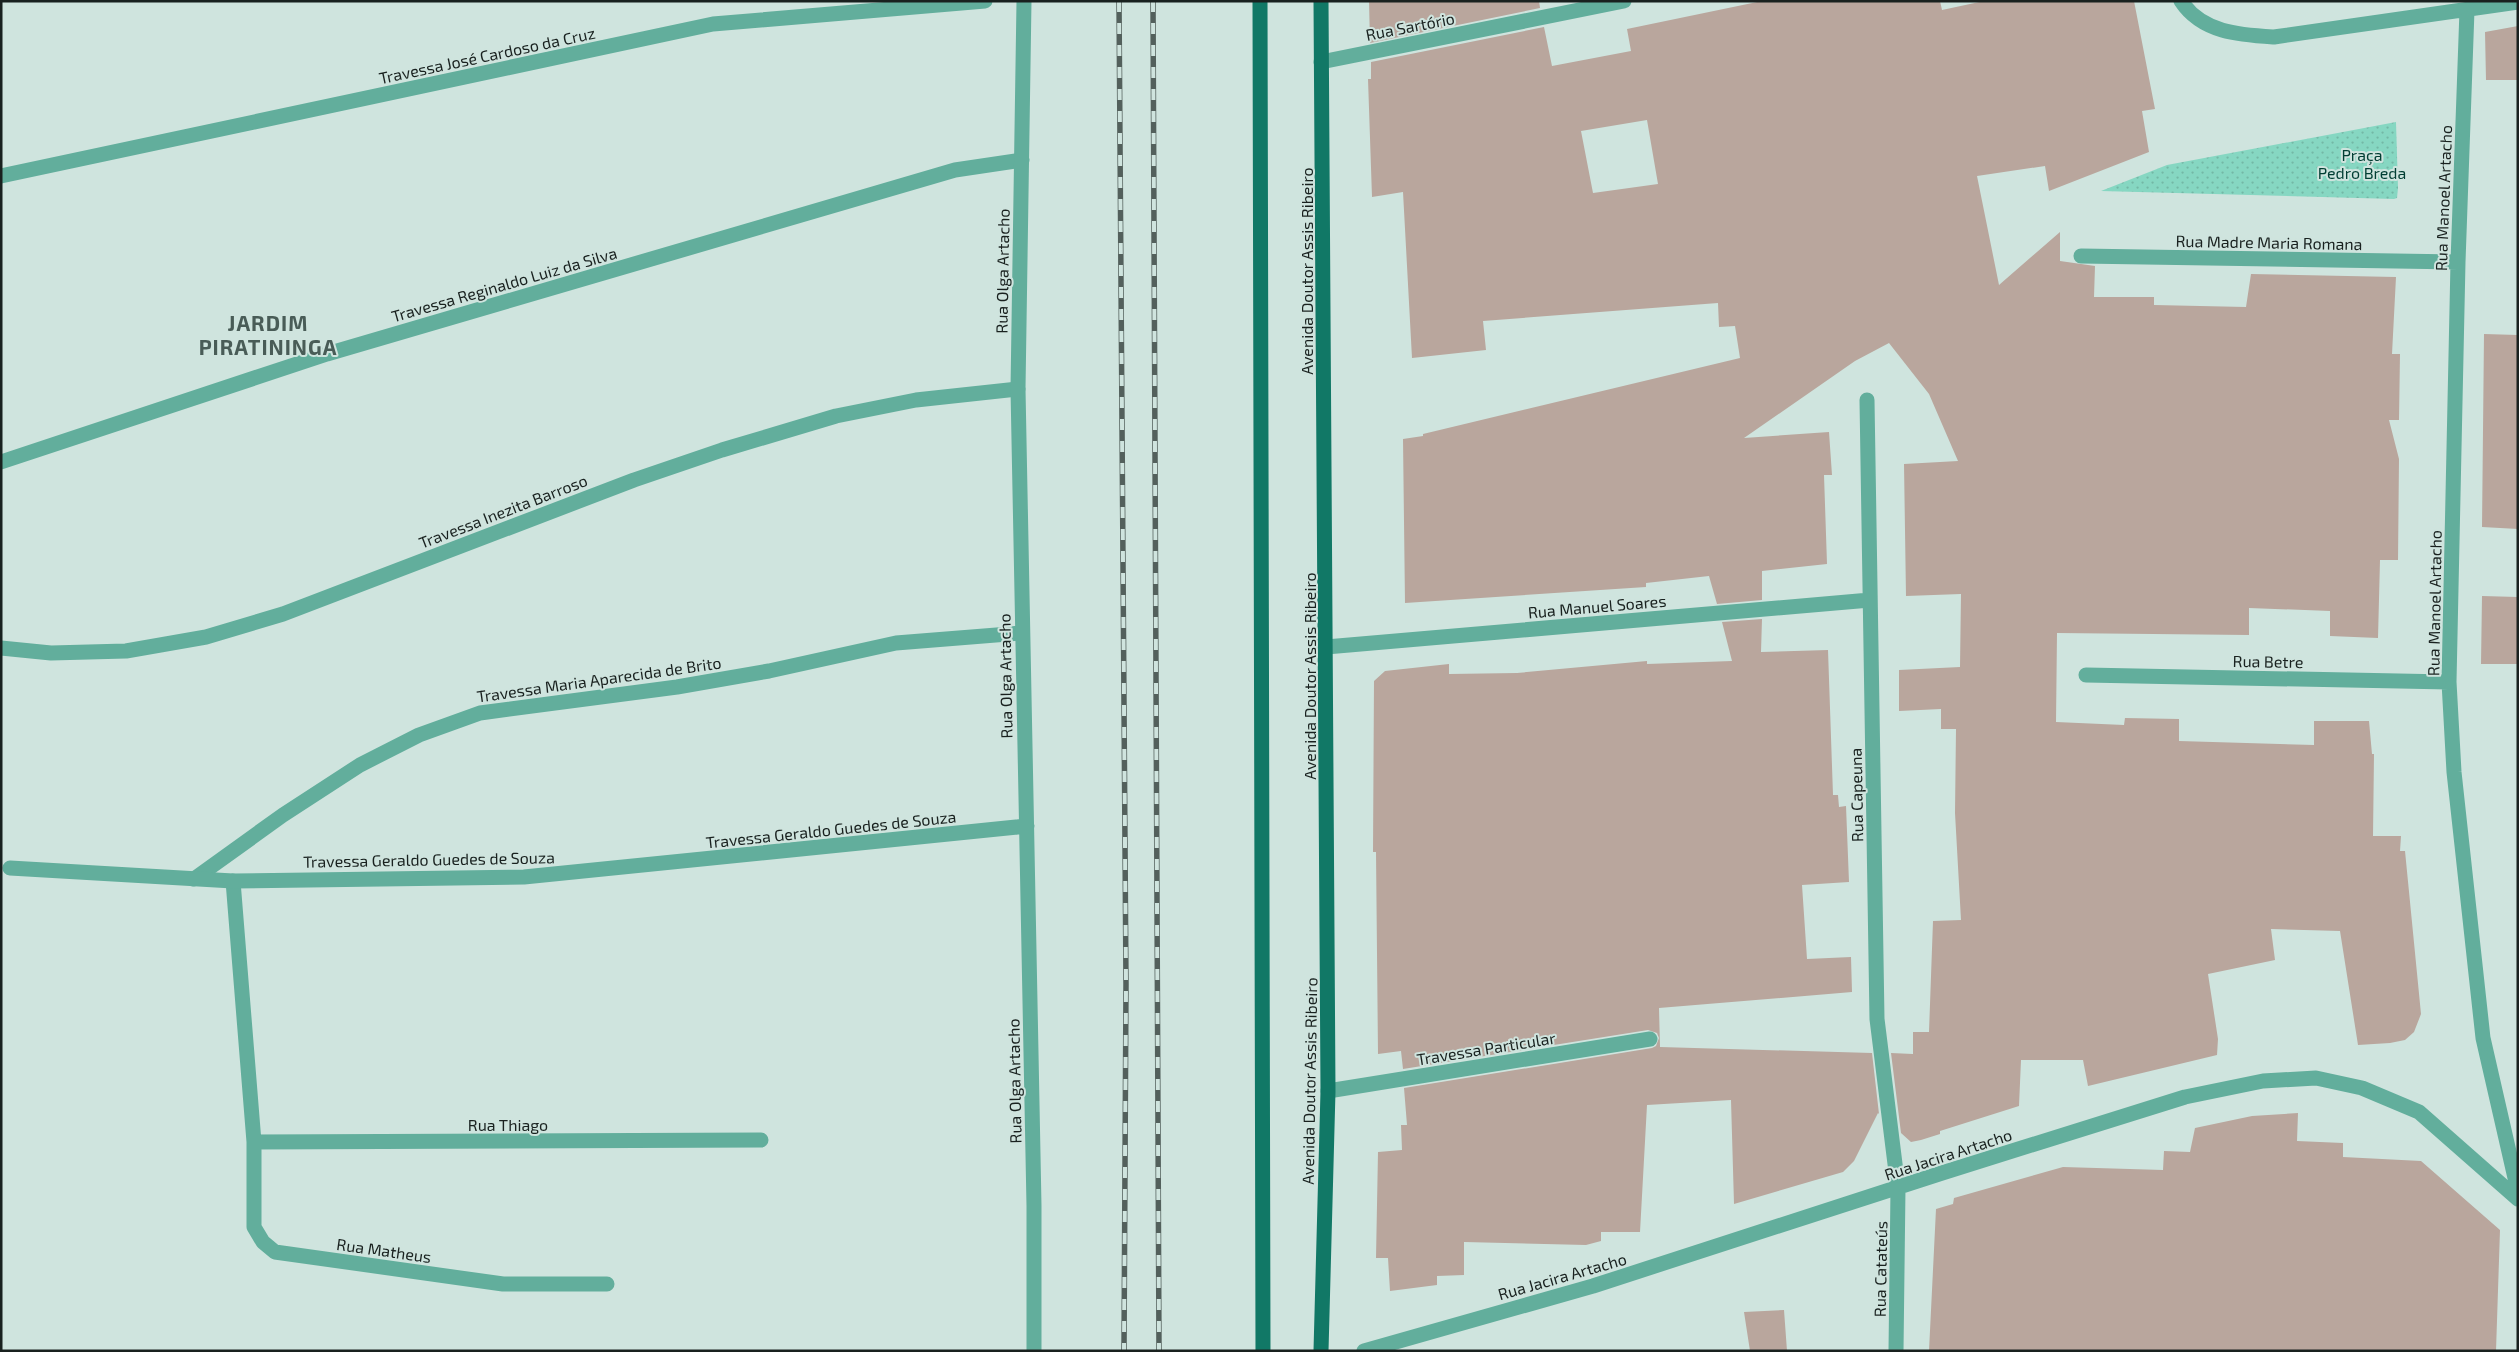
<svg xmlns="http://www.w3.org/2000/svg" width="2519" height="1352" viewBox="0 0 2519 1352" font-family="'Exo 2',sans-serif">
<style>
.grass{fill:url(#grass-dots)}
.building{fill:#b9a69d;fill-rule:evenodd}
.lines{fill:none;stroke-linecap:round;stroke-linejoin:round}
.lane{stroke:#62ae9c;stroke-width:15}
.street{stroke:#62ae9c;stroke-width:15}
.primary{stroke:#117866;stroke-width:15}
.rail-casing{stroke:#53605c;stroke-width:5.5}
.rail{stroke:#cfe4de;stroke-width:4;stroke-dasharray:11;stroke-linecap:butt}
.labels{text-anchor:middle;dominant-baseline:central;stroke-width:4;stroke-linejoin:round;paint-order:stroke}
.street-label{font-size:16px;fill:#19211f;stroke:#cfe4de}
.park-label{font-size:16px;fill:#013e33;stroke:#cfe4de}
.district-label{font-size:21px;font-weight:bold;letter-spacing:1px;fill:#495c57;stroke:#cfe4de}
</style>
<defs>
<pattern id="grass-dots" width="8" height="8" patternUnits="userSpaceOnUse" patternTransform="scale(1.25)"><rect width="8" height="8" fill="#86d7c2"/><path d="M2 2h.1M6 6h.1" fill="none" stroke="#73b8a6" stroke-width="1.8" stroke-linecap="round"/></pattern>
</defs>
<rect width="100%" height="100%" fill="#cfe4de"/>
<!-- grass -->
<path class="grass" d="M 2396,122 L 2398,188 L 2397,198 L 2394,199 L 2101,191 L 2167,165 Z"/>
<!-- building -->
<path class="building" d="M 1369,1 L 1539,1 L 1540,8 L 1370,43 Z
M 1762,1 L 1940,1 L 1942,10 L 1984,1 L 2134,1 L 2155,109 L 2142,111 L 2149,152 L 2049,191 L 2045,166 L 1977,176 L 1999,285 L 2060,232 L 2060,261 L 2095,266 L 2094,297 L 2154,297 L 2154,305 L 2246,307 L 2251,274 L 2396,277 L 2392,354 L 2400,354 L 2399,420 L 2389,420 L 2399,459 L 2398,560 L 2380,560 L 2378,638 L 2330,636 L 2330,611 L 2249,608 L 2249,635 L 2057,633 L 2056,722 L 2124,725 L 2125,718 L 2179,719 L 2179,741 L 2314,745 L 2314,721 L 2369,721 L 2372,754 L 2374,754 L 2373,836 L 2401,836 L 2400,851 L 2405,851 L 2421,1014 L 2414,1032 L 2405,1040 L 2390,1043 L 2358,1045 L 2340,931 L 2271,929 L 2275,960 L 2208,974 L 2218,1039 L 2217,1055 L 2088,1086 L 2083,1060 L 2021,1060 L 2019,1106 L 1940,1131 L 1940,1134 L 1921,1140 L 1911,1142 L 1901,1133 L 1891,1053 L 1913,1054 L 1913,1032 L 1929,1032 L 1933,921 L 1961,920 L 1955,813 L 1956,729 L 1941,729 L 1941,709 L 1899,711 L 1899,670 L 1960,667 L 1961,594 L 1906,596 L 1904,464 L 1958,461 L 1929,394 L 1889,343 L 1855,361 L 1744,438 L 1829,432 L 1832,475 L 1824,475 L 1827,564 L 1762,571 L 1762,600 L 1717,604 L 1709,576 L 1646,583 L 1646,587 L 1405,603 L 1403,439 L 1423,436 L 1423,434 L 1740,358 L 1735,326 L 1719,327 L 1718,303 L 1483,321 L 1486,350 L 1412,358 L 1403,192 L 1372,197 L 1368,79 L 1371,79 L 1371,62 L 1544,27 L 1552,66 L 1631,51 L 1627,29 ZM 1647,120 L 1658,184 L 1593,193 L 1581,131 Z
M 2518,26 L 2518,80 L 2486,80 L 2485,32 Z
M 2484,334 L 2518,335 L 2518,529 L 2482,527 Z
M 2482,596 L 2518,597 L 2518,664 L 2481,664 Z
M 1762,619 L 1761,652 L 1828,650 L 1833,795 L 1838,795 L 1839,807 L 1846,806 L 1849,882 L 1802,885 L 1807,959 L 1851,957 L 1852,992 L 1659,1008 L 1660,1047 L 1872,1053 L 1879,1114 L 1878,1113 L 1854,1161 L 1843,1172 L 1734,1204 L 1731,1100 L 1647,1105 L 1640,1232 L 1601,1232 L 1601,1241 L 1586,1245 L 1464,1242 L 1464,1275 L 1437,1276 L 1437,1285 L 1390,1291 L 1388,1258 L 1376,1258 L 1378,1152 L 1402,1150 L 1401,1125 L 1407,1125 L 1404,1088 L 1652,1048 L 1656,1046 L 1659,1038 L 1657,1033 L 1648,1030 L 1403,1069 L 1401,1051 L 1378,1054 L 1376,852 L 1373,852 L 1374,681 L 1385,671 L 1449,664 L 1449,674 L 1517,673 L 1647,661 L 1647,664 L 1732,661 L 1722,622 Z
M 2298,1113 L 2297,1141 L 2343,1143 L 2343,1157 L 2421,1161 L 2500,1230 L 2496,1351 L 1929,1351 L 1936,1209 L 1953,1204 L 1954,1198 L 2063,1167 L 2163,1170 L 2164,1151 L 2190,1152 L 2195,1128 L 2252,1116 Z
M 1784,1310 L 1787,1351 L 1750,1351 L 1744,1312 Z"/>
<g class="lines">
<!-- lane -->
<path class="lane" d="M 1,462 L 327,354 L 955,170 L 1022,160
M 1,648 L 51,653 L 126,651 L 206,637 L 283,614 L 634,480 L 722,450 L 836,416 L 916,400 L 1018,389
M 194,879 L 283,815 L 360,765 L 419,735 L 480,713 L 677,687 L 769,671 L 896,643 L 1021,633
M 233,881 L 254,1142 L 254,1227 L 263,1242 L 275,1252 L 503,1284 L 607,1284
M 254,1142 L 761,1140"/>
<!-- street -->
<path class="street" d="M 1024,1 L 1018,389 L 1034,1206 L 1034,1351
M 2181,1 C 2202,33 2240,35 2274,37 L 2518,2
M 2467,10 L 2458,262 L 2449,682 L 2454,772 L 2483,1038 L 2518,1191
M 1321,62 L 1624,1
M 1,176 L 713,24 L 985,1
M 2081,256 L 2458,262
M 1867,400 L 1877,1019 L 1898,1188 L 1896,1351
M 1326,647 L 1870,600
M 2086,675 L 2449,682
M 10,868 L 233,881 L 524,877 L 1027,826
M 1328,1091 L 1650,1039
M 1364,1351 L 1593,1286 L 1942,1173 L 2185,1097 L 2263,1081 L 2316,1078 L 2362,1088 L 2419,1112 L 2518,1199"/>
<!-- primary -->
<path class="primary" d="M 1260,1 L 1263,1351
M 1321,1351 L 1328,1091 L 1321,1"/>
<!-- rail casing -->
<g class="rail-casing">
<path id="rail" d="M 1119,1 L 1126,984 L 1124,1351
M 1153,1 L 1159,1351"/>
</g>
<!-- rail -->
<use href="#rail" class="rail"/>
</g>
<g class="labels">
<!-- street labels -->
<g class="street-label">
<text transform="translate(1410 26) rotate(-11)">Rua Sartório</text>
<text transform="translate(487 55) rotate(-12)">Travessa José Cardoso da Cruz</text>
<text transform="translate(2443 198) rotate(-88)">Rua Manoel Artacho</text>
<text transform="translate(2269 242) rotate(1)">Rua Madre Maria Romana</text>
<text transform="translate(1002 271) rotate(-89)">Rua Olga Artacho</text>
<text transform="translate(1306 271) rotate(-90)">Avenida Doutor Assis Ribeiro</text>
<text transform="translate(504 284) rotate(-16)">Travessa Reginaldo Luiz da Silva</text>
<text transform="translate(503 511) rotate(-21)">Travessa Inezita Barroso</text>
<text transform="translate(2434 603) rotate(-89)">Rua Manoel Artacho</text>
<text transform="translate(1597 606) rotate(-5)">Rua Manuel Soares</text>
<text transform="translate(2268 661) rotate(1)">Rua Betre</text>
<text transform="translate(1005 676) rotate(-91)">Rua Olga Artacho</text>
<text transform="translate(1309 676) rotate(-90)">Avenida Doutor Assis Ribeiro</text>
<text transform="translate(599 679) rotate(-8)">Travessa Maria Aparecida de Brito</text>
<text transform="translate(1856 795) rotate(-91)">Rua Capeuna</text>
<text transform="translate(831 829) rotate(-6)">Travessa Geraldo Guedes de Souza</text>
<text transform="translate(429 859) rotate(-1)">Travessa Geraldo Guedes de Souza</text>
<text transform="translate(1486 1048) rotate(-9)">Travessa Particular</text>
<text transform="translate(1014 1081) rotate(-91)">Rua Olga Artacho</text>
<text transform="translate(1309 1081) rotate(-89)">Avenida Doutor Assis Ribeiro</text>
<text x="508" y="1124">Rua Thiago</text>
<text transform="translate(1948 1154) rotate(-18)">Rua Jacira Artacho</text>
<text transform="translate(384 1250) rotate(8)">Rua Matheus</text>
<text transform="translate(1880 1269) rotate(-89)">Rua Catateús</text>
<text transform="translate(1562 1276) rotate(-16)">Rua Jacira Artacho</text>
</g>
<!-- park labels -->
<g class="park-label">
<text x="2362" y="154">Praça<tspan x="2362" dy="18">Pedro Breda</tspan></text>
</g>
<!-- district labels -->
<g class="district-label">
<text x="268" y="322">JARDIM<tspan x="268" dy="24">PIRATININGA</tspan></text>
</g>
</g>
<!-- border -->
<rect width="2519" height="1352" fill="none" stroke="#19211f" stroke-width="5"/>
</svg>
